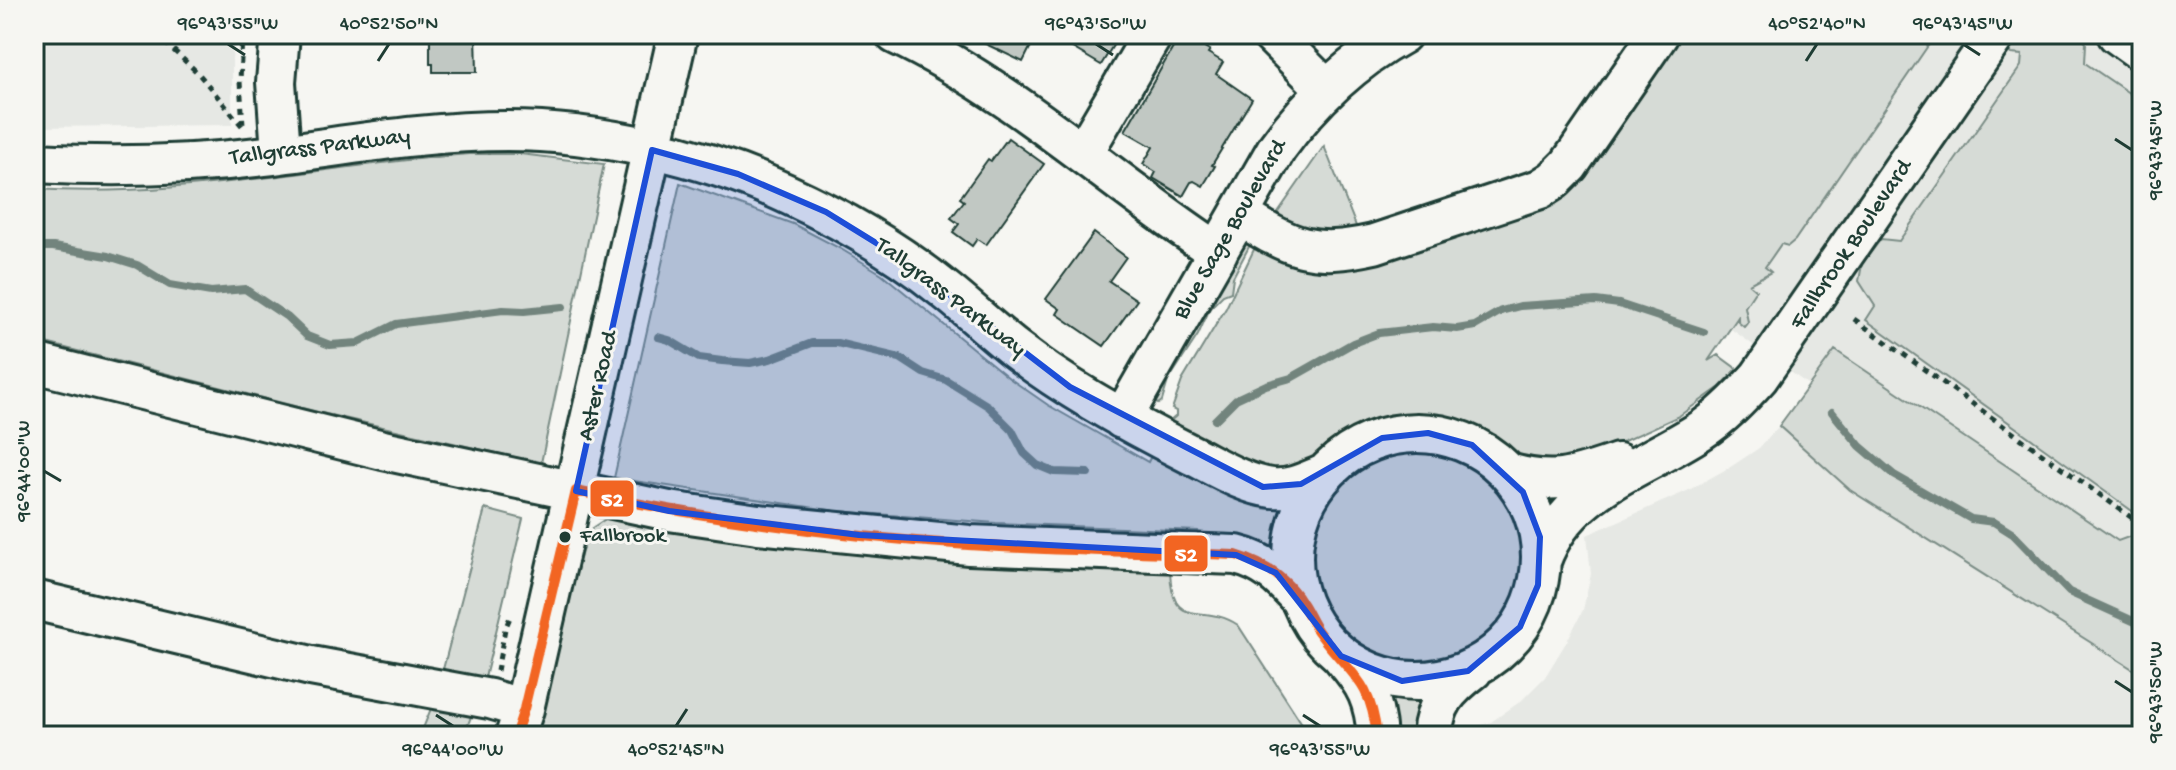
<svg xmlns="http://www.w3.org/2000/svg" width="2176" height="770" viewBox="0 0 2176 770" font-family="'Gochi Hand',sans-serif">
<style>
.built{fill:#e6e8e4}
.green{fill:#d6dbd6;stroke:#7a8c85;stroke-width:2}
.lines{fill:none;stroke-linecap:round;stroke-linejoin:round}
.stream{stroke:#72847d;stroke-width:8}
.building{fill:#c1c8c3;stroke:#1f3d34;stroke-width:2}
.minor-casing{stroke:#1f3d34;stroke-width:44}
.path{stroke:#1f3d34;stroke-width:5;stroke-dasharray:6 6;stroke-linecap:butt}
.minor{stroke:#f6f6f2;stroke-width:38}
.bus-1-casing{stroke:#f6f6f2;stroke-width:16}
.bus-1{stroke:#f26522;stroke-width:10}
.marked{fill:#1d4ed8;fill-opacity:0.2;stroke:#1d4ed8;stroke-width:6;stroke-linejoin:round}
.ticks{fill:none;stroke:#1f3d34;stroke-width:3}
.bus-dot{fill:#1f3d34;stroke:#f6f6f2;stroke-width:3}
.labels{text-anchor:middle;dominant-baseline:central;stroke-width:6;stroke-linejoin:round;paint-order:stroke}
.bus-label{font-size:22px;fill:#1f3d34;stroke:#f6f6f2;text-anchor:start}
.street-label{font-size:24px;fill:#1f3d34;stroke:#f6f6f2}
.line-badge{stroke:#f6f6f2;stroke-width:3}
.badge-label{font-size:22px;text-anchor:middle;font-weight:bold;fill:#fff}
.neatline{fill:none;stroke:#1f3d34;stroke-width:3}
.ticks-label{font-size:20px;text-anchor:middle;fill:#1f3d34}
</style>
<rect width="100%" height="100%" fill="#f6f6f2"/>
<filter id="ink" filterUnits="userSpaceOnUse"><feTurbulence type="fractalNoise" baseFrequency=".0125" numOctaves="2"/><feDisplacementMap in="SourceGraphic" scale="16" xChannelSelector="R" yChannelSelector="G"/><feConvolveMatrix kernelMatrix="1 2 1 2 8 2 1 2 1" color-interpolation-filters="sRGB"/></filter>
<g filter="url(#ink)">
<!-- built -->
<path class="built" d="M 34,34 L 235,34 L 232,59 L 232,125 L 34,127 Z
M 1671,34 L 2142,34 L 2142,532 L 2118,541 L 1835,350 L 1810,386 L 1731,329 L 1756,289 L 1581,166 Z
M 1779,426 L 1850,490 L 2142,675 L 2142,736 L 1464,736 L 1464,730 L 1491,722 L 1521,701 L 1545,677 L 1567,641 L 1583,610 L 1591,574 L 1587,535 L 1687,491 L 1732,466 L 1759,448 Z"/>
<!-- green -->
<path class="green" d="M 1645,34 L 1936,34 L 1795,240 L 1788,246 L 1781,244 L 1765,267 L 1771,272 L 1749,284 L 1756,290 L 1745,307 L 1748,322 L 1744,327 L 1738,322 L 1738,317 L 1708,361 L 1718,355 L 1737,369 L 1720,387 L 1679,416 L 1565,468 L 1512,463 L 1482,440 L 1460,429 L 1433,423 L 1411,421 L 1387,423 L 1367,430 L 1344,439 L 1312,465 L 1271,477 L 1168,423 L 1176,416 L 1176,411 L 1172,409 L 1182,381 L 1226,308 L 1258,241 L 1324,146 L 1360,236 L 1532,179 L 1561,156 Z
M 2018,34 L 2079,34 L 2086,43 L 2085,63 L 2142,102 L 2142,518 L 1866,320 L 1875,306 L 1859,281 L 1862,264 L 1881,239 L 1899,241 L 2021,66 L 2022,55 L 2011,54 L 2007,50 Z
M 470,154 L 520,154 L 604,164 L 541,463 L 326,414 L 34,340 L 34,189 C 181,199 324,165 470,154 Z
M 680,183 L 793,224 L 841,249 L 882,274 L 1009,378 L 1048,405 L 1148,462 L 1152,454 L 1287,504 L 1276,552 L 1199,536 L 1198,531 L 996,523 L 836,511 L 614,478 Z
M 1252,241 L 1233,277 L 1231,292 L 1223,295 L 1210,308 L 1198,335 L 1168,381 L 1162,401 L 1158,404 L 1152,401 L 1243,244 Z
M 1835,350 L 2118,541 L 2142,532 L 2142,675 L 1850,490 L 1779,426 Z
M1303 558a109 109 0 1 1 218 0a109 109 0 1 1-218 0Z
M 485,509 L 523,519 L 483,686 L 441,677 Z
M 610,516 L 1170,567 C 1171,635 1201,600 1238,625 L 1310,736 L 534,736 L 582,551 L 592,528 Z
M 1389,694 L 1425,697 L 1417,736 L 1389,736 Z
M 434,701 L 474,708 L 464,736 L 420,736 Z"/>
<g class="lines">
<!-- stream -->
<path class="stream" d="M 34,247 L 53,247 L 108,256 L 137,265 L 170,285 L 211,292 L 245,289 L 287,317 L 307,336 L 330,345 L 358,343 L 396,324 L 503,310 L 524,311 L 563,307
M 658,337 L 669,340 L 699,358 L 722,361 L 750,363 L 770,359 L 812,343 L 837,343 L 900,358 L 923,373 L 946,380 L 988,406 L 1012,430 L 1024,453 L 1037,465 L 1054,472 L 1088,473
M 1832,412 L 1860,446 L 1894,475 L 1971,519 L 1994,522 L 2013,534 L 2069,592 L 2142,625
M 1215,420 L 1236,399 L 1266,385 L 1291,378 L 1353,343 L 1379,333 L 1433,327 L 1457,329 L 1475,326 L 1501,311 L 1520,306 L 1596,301 L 1619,304 L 1704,332"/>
</g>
<!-- building -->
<path class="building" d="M 430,34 L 476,34 L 477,72 L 433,72 L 433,64 L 430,64 Z
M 965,34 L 1037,34 L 1023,62 Z
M 1049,34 L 1120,34 L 1101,65 Z
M 1181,34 L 1210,50 L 1208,53 L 1223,62 L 1216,74 L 1252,99 L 1212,165 L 1215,166 L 1203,186 L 1194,181 L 1191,182 L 1183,196 L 1153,178 L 1156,172 L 1143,164 L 1153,147 L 1125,131 Z
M 1008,138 L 1044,164 L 986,245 L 977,239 L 972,246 L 953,232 L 959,224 L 951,218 L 964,201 L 960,198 L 988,159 L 991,161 Z
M 1094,233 L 1126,257 L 1109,281 L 1137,300 L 1104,346 L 1057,314 L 1060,309 L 1046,299 Z"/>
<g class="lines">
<!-- minor casing -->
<g class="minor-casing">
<path id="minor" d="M 280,34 L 276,82 L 281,152
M 895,34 C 1014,90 1110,181 1218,252
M 1271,34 L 1326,89
M 2117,34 L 2142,52
M 1083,153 L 1153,34
M 34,163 C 108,167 183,166 257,157 C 341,147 422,131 507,131 C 598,131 702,155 785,193 C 842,219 896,250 945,290 C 969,309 991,330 1015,349 C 1068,390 1128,423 1188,453 C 1213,465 1244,485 1272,488 C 1291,490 1307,481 1325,474
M 1239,215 C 1292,248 1311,258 1374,244 L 1540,189 L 1554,180 L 1569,165 L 1659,34
M 34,363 L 383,450 L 669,511 L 758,524 L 969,545 L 1236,555 C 1265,562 1280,577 1300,599
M 1122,419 L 1277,148 C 1311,101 1351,62 1402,34
M1293 557a124 124 0 1 1 248 0a124 124 0 1 1-248 0Z
M 1508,473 C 1554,486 1574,478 1618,463
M 1541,561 C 1567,488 1640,470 1700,431 C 1722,417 1741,397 1759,377 L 1996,34
M 34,600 L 311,666 L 490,699 L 524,709
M 1343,658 C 1366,684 1374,700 1377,736
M 515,736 L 524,709 L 678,34
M 1432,736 C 1435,703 1447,690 1473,670"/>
</g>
<!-- path -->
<path class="path" d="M 156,34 L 198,73 L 243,127
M 242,34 L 240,82 L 243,125
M 1854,319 L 2142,525
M 497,671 L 505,629 L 511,615"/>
<!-- minor -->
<use href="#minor" class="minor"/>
<!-- bus-1 casing -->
<g class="bus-1-casing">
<path id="bus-1" d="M 515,736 L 524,709 L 576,491 C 705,519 837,536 968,545 C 1057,551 1147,552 1236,555 C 1263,563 1286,577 1301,602 C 1308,612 1312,624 1320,634 C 1352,677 1370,678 1377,736"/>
</g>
<!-- bus-1 -->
<use href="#bus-1" class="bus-1"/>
</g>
</g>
<!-- marked area -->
<path class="marked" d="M 652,150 L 738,174 L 826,212 L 907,262 L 1070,387 L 1263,487 L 1301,484 L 1382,438 L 1428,433 L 1472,445 L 1523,492 L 1540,537 L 1538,585 L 1520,627 L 1468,671 L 1402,681 L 1341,656 L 1276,573 L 1236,555 L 859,535 L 669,511 L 576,491 Z"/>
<!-- ticks -->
<path class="ticks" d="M 228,44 L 245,55M 1096,44 L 1113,55M 1963,44 L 1980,55M 378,61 L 389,44M 1806,61 L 1817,44M 2115,139 L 2132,150M 44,471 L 61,481M 2115,681 L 2132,692M 436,715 L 453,726M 1303,715 L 1320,726M 676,726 L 687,709"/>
<!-- markers -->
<circle class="bus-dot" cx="565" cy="537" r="7"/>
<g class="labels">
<!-- bus labels -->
<g class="bus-label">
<text x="580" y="537">Fallbrook</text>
</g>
<!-- street labels -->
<g class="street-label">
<text transform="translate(320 148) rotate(-7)">Tallgrass Parkway</text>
<text transform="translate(1231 230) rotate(-60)">Blue Sage Boulevard</text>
<text transform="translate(1852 245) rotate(-56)">Fallbrook Boulevard</text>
<text transform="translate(950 298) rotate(37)">Tallgrass Parkway</text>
<text transform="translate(599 386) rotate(-77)">Aster Road</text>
</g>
</g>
<g class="line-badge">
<rect x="589" y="479" width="46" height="39" rx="8" fill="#f26522"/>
<rect x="1163" y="534" width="46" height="39" rx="8" fill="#f26522"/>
</g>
<g class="badge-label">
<text x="612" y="506">52</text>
<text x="1186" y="561">52</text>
</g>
<!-- margin -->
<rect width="2176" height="770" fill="none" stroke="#f6f6f2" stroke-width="88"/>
<rect x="44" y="44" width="2088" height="682" class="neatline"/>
<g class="ticks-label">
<text x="228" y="29">96°43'55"W</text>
<text x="389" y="29">40°52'50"N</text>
<text x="1096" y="29">96°43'50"W</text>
<text x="1817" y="29">40°52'40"N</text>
<text x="1963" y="29">96°43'45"W</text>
<text transform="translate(2154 150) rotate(-90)" y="7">96°43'45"W</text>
<text transform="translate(22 471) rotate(-90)" y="7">96°44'00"W</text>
<text transform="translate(2154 692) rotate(-90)" y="7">96°43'50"W</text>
<text x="453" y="755">96°44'00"W</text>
<text x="676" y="755">40°52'45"N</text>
<text x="1320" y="755">96°43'55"W</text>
</g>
</svg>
